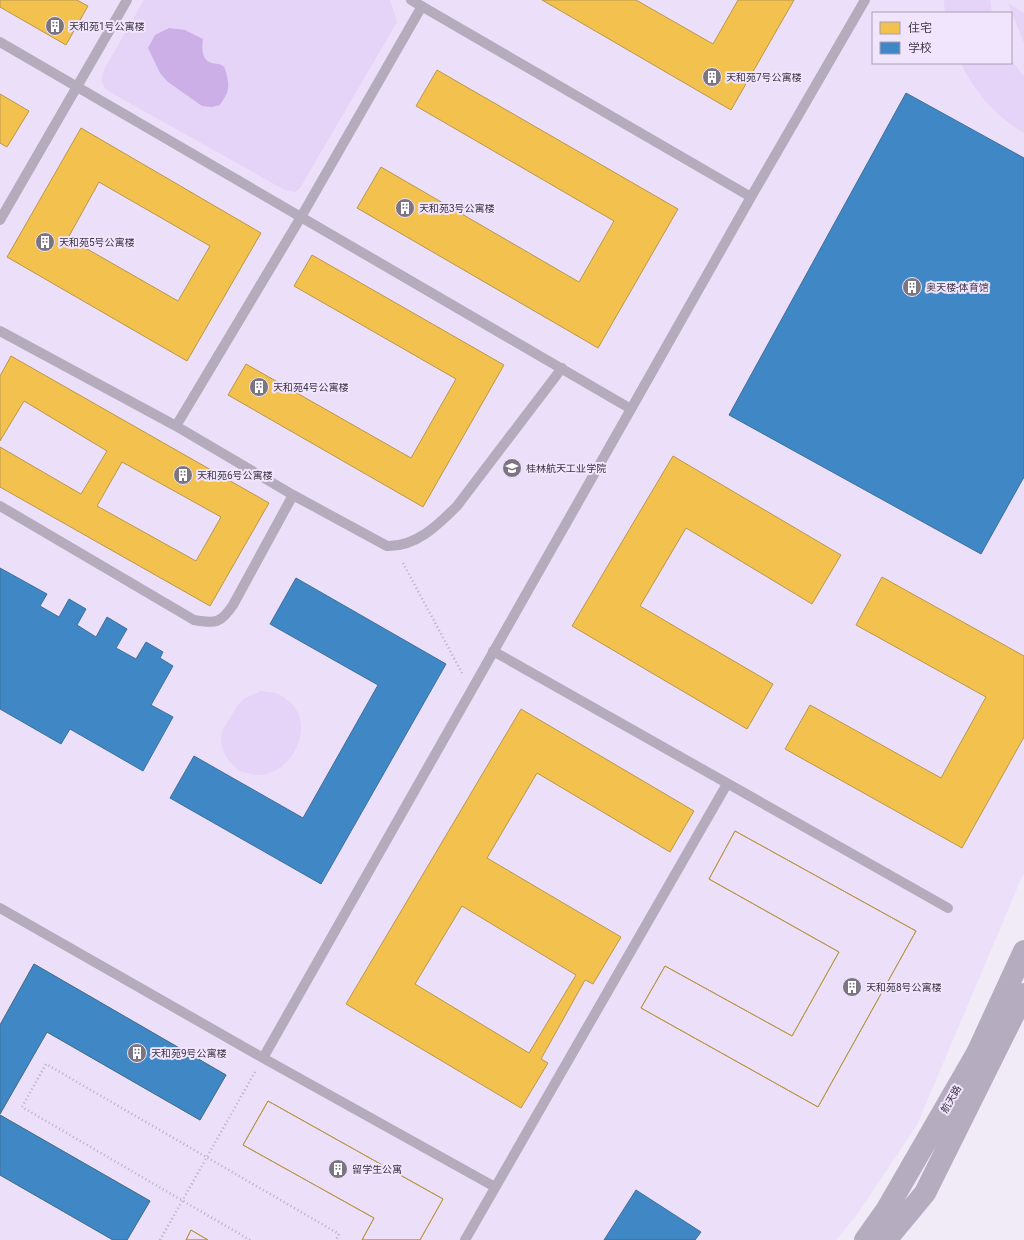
<svg xmlns="http://www.w3.org/2000/svg" width="1024" height="1240" viewBox="0 0 1024 1240" font-family="Roboto,'Noto Sans SC',sans-serif">
<style>
.built{fill:#ecdff9;fill-rule:evenodd}
.green{fill:#e6d3f8}
.water{fill:#cdafe7}
.homes{fill:#f2c14e;stroke:#bb974a;fill-rule:evenodd}
.schools{fill:#3f88c5;stroke:#3e6f9d}
.lines{fill:none;stroke-linecap:round;stroke-linejoin:round}
.path{stroke:#b6b0bd;stroke-width:2.5;stroke-dasharray:1 3;stroke-linecap:butt}
.service{stroke:#b4abbc;stroke-width:10}
.primary{stroke:#b6acc0;stroke-width:22}
.labels{text-anchor:middle;dominant-baseline:central;stroke-width:4;stroke-linejoin:round;paint-order:stroke}
.poi-label{font-size:10px;fill:#3b3541;stroke:#f1e5fd;text-anchor:start}
.street-label{font-size:10px;fill:#3b3541;stroke:#f1e5fd}
</style>
<rect width="100%" height="100%" fill="#f1ebf7"/>
<!-- built -->
<path class="built" d="M 0,0 L 1024,0 L 1024,872 L 917,1125 L 856,1216 L 836,1240 L 0,1240 ZM 873,13 L 1011,13 L 1011,63 L 873,63 Z"/>
<!-- green -->
<path class="green" d="M 144,0 L 390,0 L 397,22 L 300,188 L 295,192 L 285,190 L 108,91 C 100,82 101,80 104,70 Z
M 944,0 L 990,0 L 992,13 L 945,13 Z
M 1008,3 L 1024,13 L 1024,43 Z
M 1011,59 L 1019,70 L 1024,76 L 1024,133 C 997,117 974,92 961,63 L 1011,63 Z
M 261,691 C 266,692 271,692 276,693 C 279,694 283,697 286,699 C 321,723 289,783 251,774 C 246,773 240,772 237,769 C 226,759 218,746 222,732 C 224,727 227,722 230,718 C 234,711 238,704 244,699 C 249,696 255,694 261,691 Z"/>
<!-- water -->
<path class="water" d="M 169,28 L 185,30 L 203,39 C 202,48 201,60 212,63 C 215,64 218,63 221,65 C 225,66 225,69 226,72 C 230,89 229,91 220,105 L 212,107 L 202,106 L 168,82 L 160,73 L 148,48 L 155,35 Z"/>
<!-- homes -->
<path class="homes" d="M 0,0 L 77,0 L 88,6 L 66,45 L 0,7 Z
M 542,0 L 636,0 L 713,44 L 738,0 L 794,0 L 731,110 Z
M 437,70 L 678,209 L 598,348 L 357,208 L 381,167 L 579,282 L 614,221 L 416,106 Z
M 0,94 L 29,111 L 7,147 L 0,143 Z
M 81,128 L 261,233 L 187,361 L 7,257 ZM 99,182 L 210,246 L 178,301 L 68,238 Z
M 312,255 L 504,365 L 423,507 L 228,395 L 246,364 L 411,458 L 456,379 L 294,286 Z
M 11,356 L 269,503 L 210,606 L 0,487 L 0,447 L 81,494 L 107,451 L 24,401 L 0,441 L 0,376 ZM 122,462 L 221,517 L 196,561 L 97,506 Z
M 673,456 L 841,555 L 812,604 L 686,528 L 640,606 L 773,684 L 747,729 L 572,626 Z
M 882,577 L 1024,656 L 1024,737 L 962,848 L 785,749 L 810,705 L 941,778 L 986,697 L 856,625 Z
M 521,709 L 694,811 L 670,852 L 537,773 L 487,858 L 621,937 L 593,984 L 585,980 L 541,1059 L 548,1063 L 521,1108 L 346,1004 ZM 462,906 L 576,975 L 529,1053 L 415,984 Z
M 735,831 L 916,931 L 818,1107 L 641,1008 L 665,966 L 792,1036 L 839,952 L 709,879 Z
M 735,831 L 916,931 L 818,1107 L 641,1008 L 665,966 L 792,1036 L 839,952 L 709,879 Z
M 34,964 L 226,1075 L 200,1120 L 47,1032 L 0,1114 L 0,1025 Z
M 268,1101 L 443,1199 L 420,1240 L 362,1240 L 374,1218 L 243,1145 Z
M 268,1101 L 443,1199 L 420,1240 L 362,1240 L 374,1218 L 243,1145 Z
M 0,1115 L 150,1201 L 127,1240 L 113,1240 L 0,1175 Z
M 191,1230 L 208,1240 L 186,1240 Z
M 191,1230 L 208,1240 L 186,1240 Z"/>
<!-- schools -->
<path class="schools" d="M 906,93 L 1024,158 L 1024,477 L 981,554 L 729,415 Z
M 0,568 L 47,594 L 40,606 L 59,617 L 69,599 L 86,609 L 77,625 L 96,637 L 107,617 L 127,629 L 116,648 L 136,659 L 146,642 L 163,652 L 160,658 L 173,666 L 151,705 L 173,717 L 143,771 L 70,729 L 61,744 L 0,709 Z
M 296,578 L 446,664 L 321,884 L 170,798 L 194,756 L 303,818 L 378,685 L 270,624 Z
M 34,964 L 226,1075 L 200,1120 L 47,1032 L 0,1114 L 0,1025 Z
M 0,1115 L 150,1201 L 127,1240 L 113,1240 L 0,1175 Z
M 636,1190 L 701,1232 L 695,1240 L 604,1240 Z"/>
<g class="lines">
<!-- path -->
<path class="path" d="M 403,563 L 462,673
M 160,1240 L 255,1072
M 250,1240 L 22,1107 L 46,1064 L 339,1234 L 336,1240"/>
<!-- service -->
<path class="service" d="M 411,0 L 751,197 L 865,0
M 0,42 L 631,409 L 751,197
M 0,220 L 127,0
M 0,331 L 176,426 L 293,495 L 387,546 C 416,547 438,525 457,506 L 562,368
M 176,426 L 301,217 L 422,6
M 0,506 L 194,620 C 216,624 221,623 233,605 L 293,495
M 493,651 L 948,908
M 0,908 L 263,1058 L 495,1187
M 263,1058 L 631,409
M 465,1240 L 727,784"/>
<!-- primary -->
<path class="primary" d="M 865,1240 L 887,1209 L 977,1053 L 1024,951
M 886,1240 L 925,1193 L 1024,994"/>
</g>
<!-- icons -->
<defs>
<g id="building-disc" transform="scale(1)"><circle r="9.5" fill="#7b7581" stroke="#f1e5fd"/><path d="M-4-6H4V6H1V3H-1V6H-4ZM-2.5-4.3h1.7v1.8h-1.7ZM.8-4.3h1.7v1.8H.8ZM-2.5-1h1.7V.8h-1.7ZM.8-1h1.7V.8H.8Z" fill="#fff"/></g>
<g id="university-disc" transform="scale(1)"><circle r="9.5" fill="#7b7581" stroke="#f1e5fd"/><path d="M0-5L7-2L0 1L-7-2ZM-4 1L0 2.5L4 1V4Q0 6-4 4Z" fill="#fff"/></g>
</defs>
<g fill-rule="evenodd">
<use href="#building-disc" x="55" y="26"/>
<use href="#building-disc" x="712" y="77"/>
<use href="#building-disc" x="405" y="208"/>
<use href="#building-disc" x="45" y="242"/>
<use href="#building-disc" x="912" y="287"/>
<use href="#building-disc" x="259" y="387"/>
<use href="#university-disc" x="512" y="468"/>
<use href="#building-disc" x="183" y="475"/>
<use href="#building-disc" x="852" y="987"/>
<use href="#building-disc" x="137" y="1053"/>
<use href="#building-disc" x="338" y="1169"/>
</g>
<g class="labels">
<!-- poi labels -->
<g class="poi-label">
<text x="69" y="26">天和苑1号公寓楼</text>
<text x="726" y="77">天和苑7号公寓楼</text>
<text x="419" y="208">天和苑3号公寓楼</text>
<text x="59" y="242">天和苑5号公寓楼</text>
<text x="926" y="287">奥天楼-体育馆</text>
<text x="273" y="387">天和苑4号公寓楼</text>
<text x="526" y="468">桂林航天工业学院</text>
<text x="197" y="475">天和苑6号公寓楼</text>
<text x="866" y="987">天和苑8号公寓楼</text>
<text x="151" y="1053">天和苑9号公寓楼</text>
<text x="352" y="1169">留学生公寓</text>
</g>
<!-- street labels -->
<g class="street-label">
<text transform="translate(951 1099) rotate(-60)">航天路</text>
</g>
</g>
<!-- legend -->
<rect x="872" y="12" width="140" height="52" fill="#f1e5fd" stroke="#a89fb2"/>
<rect x="880" y="22" width="20" height="12" fill="#f2c14e" stroke="#a89fb2"/>
<text x="908" y="32" font-size="12" fill="#3b3541">住宅</text>
<rect x="880" y="42" width="20" height="12" fill="#3f88c5" stroke="#a89fb2"/>
<text x="908" y="52" font-size="12" fill="#3b3541">学校</text>
</svg>
